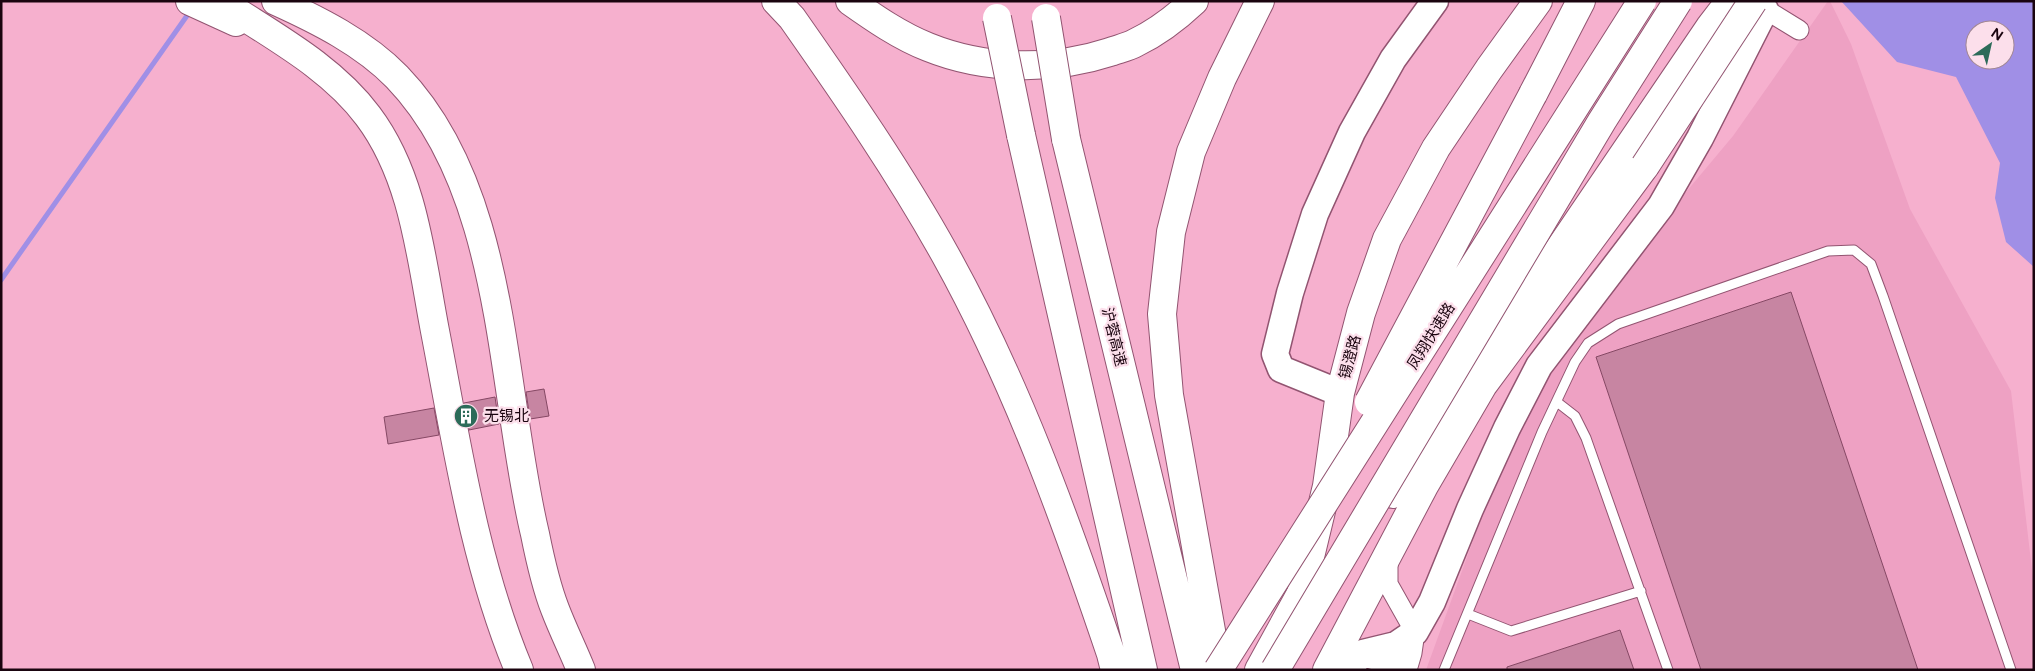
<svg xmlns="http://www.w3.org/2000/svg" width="2035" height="671" viewBox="0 0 2035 671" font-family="Figtree,'Noto Sans SC',sans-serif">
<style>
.built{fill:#eea1c3}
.water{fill:#a08fe6;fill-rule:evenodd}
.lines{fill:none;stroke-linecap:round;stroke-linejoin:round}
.stream{stroke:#a08fe6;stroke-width:5}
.building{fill:#c785a2;stroke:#854864}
.lane-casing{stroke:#925471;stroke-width:11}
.street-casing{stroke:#925471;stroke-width:21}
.secondary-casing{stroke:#925471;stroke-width:29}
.primary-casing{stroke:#925471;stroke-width:30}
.highway-casing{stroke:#925471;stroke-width:30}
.lane{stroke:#fff;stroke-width:9}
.street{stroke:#fff;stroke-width:19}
.secondary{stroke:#fff;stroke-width:26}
.primary{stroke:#fff;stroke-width:28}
.highway{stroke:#fff;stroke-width:28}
.primary-bridge-casing{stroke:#925471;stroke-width:30;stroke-linecap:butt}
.highway-bridge-casing{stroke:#925471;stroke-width:30;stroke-linecap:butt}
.primary-bridge{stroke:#fff;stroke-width:28}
.highway-bridge{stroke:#fff;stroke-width:28}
.labels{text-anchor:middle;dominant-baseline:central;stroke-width:4.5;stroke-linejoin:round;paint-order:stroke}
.street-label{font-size:15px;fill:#1a040f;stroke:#fcdfeb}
.poi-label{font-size:15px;fill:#1a040f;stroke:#fcdfeb;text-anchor:start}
</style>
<rect width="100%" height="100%" fill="#f6b0ce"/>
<!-- built -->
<path class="built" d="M 1828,1 L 1830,1 L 1851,44 L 1910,209 L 2011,391 L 2034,587 L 2034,670 L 1426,670 L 1511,436 L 1553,354 L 1598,297 L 1733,136 Z"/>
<!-- water -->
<path class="water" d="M 1841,1 L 2034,1 L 2034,267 L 2006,242 L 1995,198 L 2000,163 L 1956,77 L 1897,62 ZM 1975,30 L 2005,30 L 2005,60 L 1975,60 Z"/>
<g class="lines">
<!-- stream -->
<path class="stream" d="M 1,280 L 191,10"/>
</g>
<!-- building -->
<path class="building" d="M 1791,292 L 1918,670 L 1701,670 L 1596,357 Z
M 544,389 L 549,416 L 530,419 L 526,392 Z
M 495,397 L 499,424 L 469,430 L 464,403 Z
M 434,408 L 439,435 L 388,444 L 384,417 Z
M 1620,630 L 1634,670 L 1507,670 L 1507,667 Z"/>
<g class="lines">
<!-- lane casing -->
<g class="lane-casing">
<path id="lane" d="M 1557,402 L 1575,416 L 1586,438 L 1668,670
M 1468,614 L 1511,631 L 1641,591
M 1444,670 L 1542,432 L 1575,362 L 1588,343 L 1618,324 L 1828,251 L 1854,250 L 1871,264 L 1883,296 L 2011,670"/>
</g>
<!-- street casing -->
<g class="street-casing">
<path id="street" d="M 1755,3 L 1799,30
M 1388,559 L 1388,584 L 1415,632 L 1412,653 L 1407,670"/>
</g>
<!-- secondary casing -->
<g class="secondary-casing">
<path id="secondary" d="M 1340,393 L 1281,369 L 1275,354 L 1290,293 L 1315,214 L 1352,132 L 1393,59 L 1435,1
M 1363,653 L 1396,645 L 1415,632 L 1432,602 L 1470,509 L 1507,428 L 1539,366 L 1661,206 L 1700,138 L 1765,10
M 1347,670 L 1363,653 L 1390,661 L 1394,670"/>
</g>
<!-- primary casing -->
<g class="primary-casing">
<path id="primary" d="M 1297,611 L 1327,486 L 1340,393 L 1361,313 L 1387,239 L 1436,148 L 1489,69 L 1538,1
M 1327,670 L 1424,486 L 1483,385 L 1645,166"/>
</g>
<!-- highway casing -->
<g class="highway-casing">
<path id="highway" d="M 190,1 L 236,22
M 220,1 C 271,35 331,66 368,116 C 414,177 421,258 435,331 C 457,445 474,562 519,670
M 276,1 C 318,20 364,43 397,77 C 507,191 500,388 535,534 C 540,559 546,586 555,609 C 563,630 573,650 581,670
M 776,1 L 792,18 C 846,95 900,173 946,256 C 1016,382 1065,518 1111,654 L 1115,670
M 850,1 C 874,18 900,36 928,47 C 985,70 1052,71 1110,52 C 1118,49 1128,47 1135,43 C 1156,33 1177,17 1194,1
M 1533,94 L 1581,1
M 1021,135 L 1143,670
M 1066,139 L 1195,670
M 1393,494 L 1710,27 L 1730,1
M 1218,670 L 1169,395 L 1162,314 L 1171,232 L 1191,152 L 1222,78 L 1260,1
M 1259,670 L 1304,588"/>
</g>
<!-- lane -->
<use href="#lane" class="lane"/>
<!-- street -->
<use href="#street" class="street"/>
<!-- secondary -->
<use href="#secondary" class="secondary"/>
<!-- primary -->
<use href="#primary" class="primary"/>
<!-- highway -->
<use href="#highway" class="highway"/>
<!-- primary-bridge casing -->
<g class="primary-bridge-casing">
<path id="primary-bridge" d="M 1645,166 L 1753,1"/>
</g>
<!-- highway-bridge casing -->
<g class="highway-bridge-casing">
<path id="highway-bridge" d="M 997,18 L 1021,135
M 1046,18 L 1066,139
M 1369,402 L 1533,94
M 1218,670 L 1642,1
M 1275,670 L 1602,121 L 1678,1"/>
</g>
<!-- primary-bridge -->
<use href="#primary-bridge" class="primary-bridge"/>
<!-- highway-bridge -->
<use href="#highway-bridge" class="highway-bridge"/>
</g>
<!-- icons -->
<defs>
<g id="building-disc" transform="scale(1.25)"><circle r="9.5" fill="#2c6b59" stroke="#fcdfeb"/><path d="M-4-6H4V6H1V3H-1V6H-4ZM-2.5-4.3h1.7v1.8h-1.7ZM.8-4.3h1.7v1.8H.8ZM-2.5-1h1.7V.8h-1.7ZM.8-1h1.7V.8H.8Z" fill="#fff"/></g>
</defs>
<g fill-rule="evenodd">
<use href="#building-disc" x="466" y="416"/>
</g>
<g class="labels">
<!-- street labels -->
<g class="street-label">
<text transform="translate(1431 336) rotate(-58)">凤翔快速路</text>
<text transform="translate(1114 337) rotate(76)">沪蓉高速</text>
<text transform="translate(1350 357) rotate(-75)">锡澄路</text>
</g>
<!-- poi labels -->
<g class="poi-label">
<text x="484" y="416">无锡北</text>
</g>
</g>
<!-- border -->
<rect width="2035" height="671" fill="none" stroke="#1a040f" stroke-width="5"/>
<!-- north arrow -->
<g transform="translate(1990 45) rotate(34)"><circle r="24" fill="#fcdfeb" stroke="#a28793"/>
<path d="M0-4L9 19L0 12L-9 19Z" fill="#2c6b59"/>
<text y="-8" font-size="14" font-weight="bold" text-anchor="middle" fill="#1a040f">N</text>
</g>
</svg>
